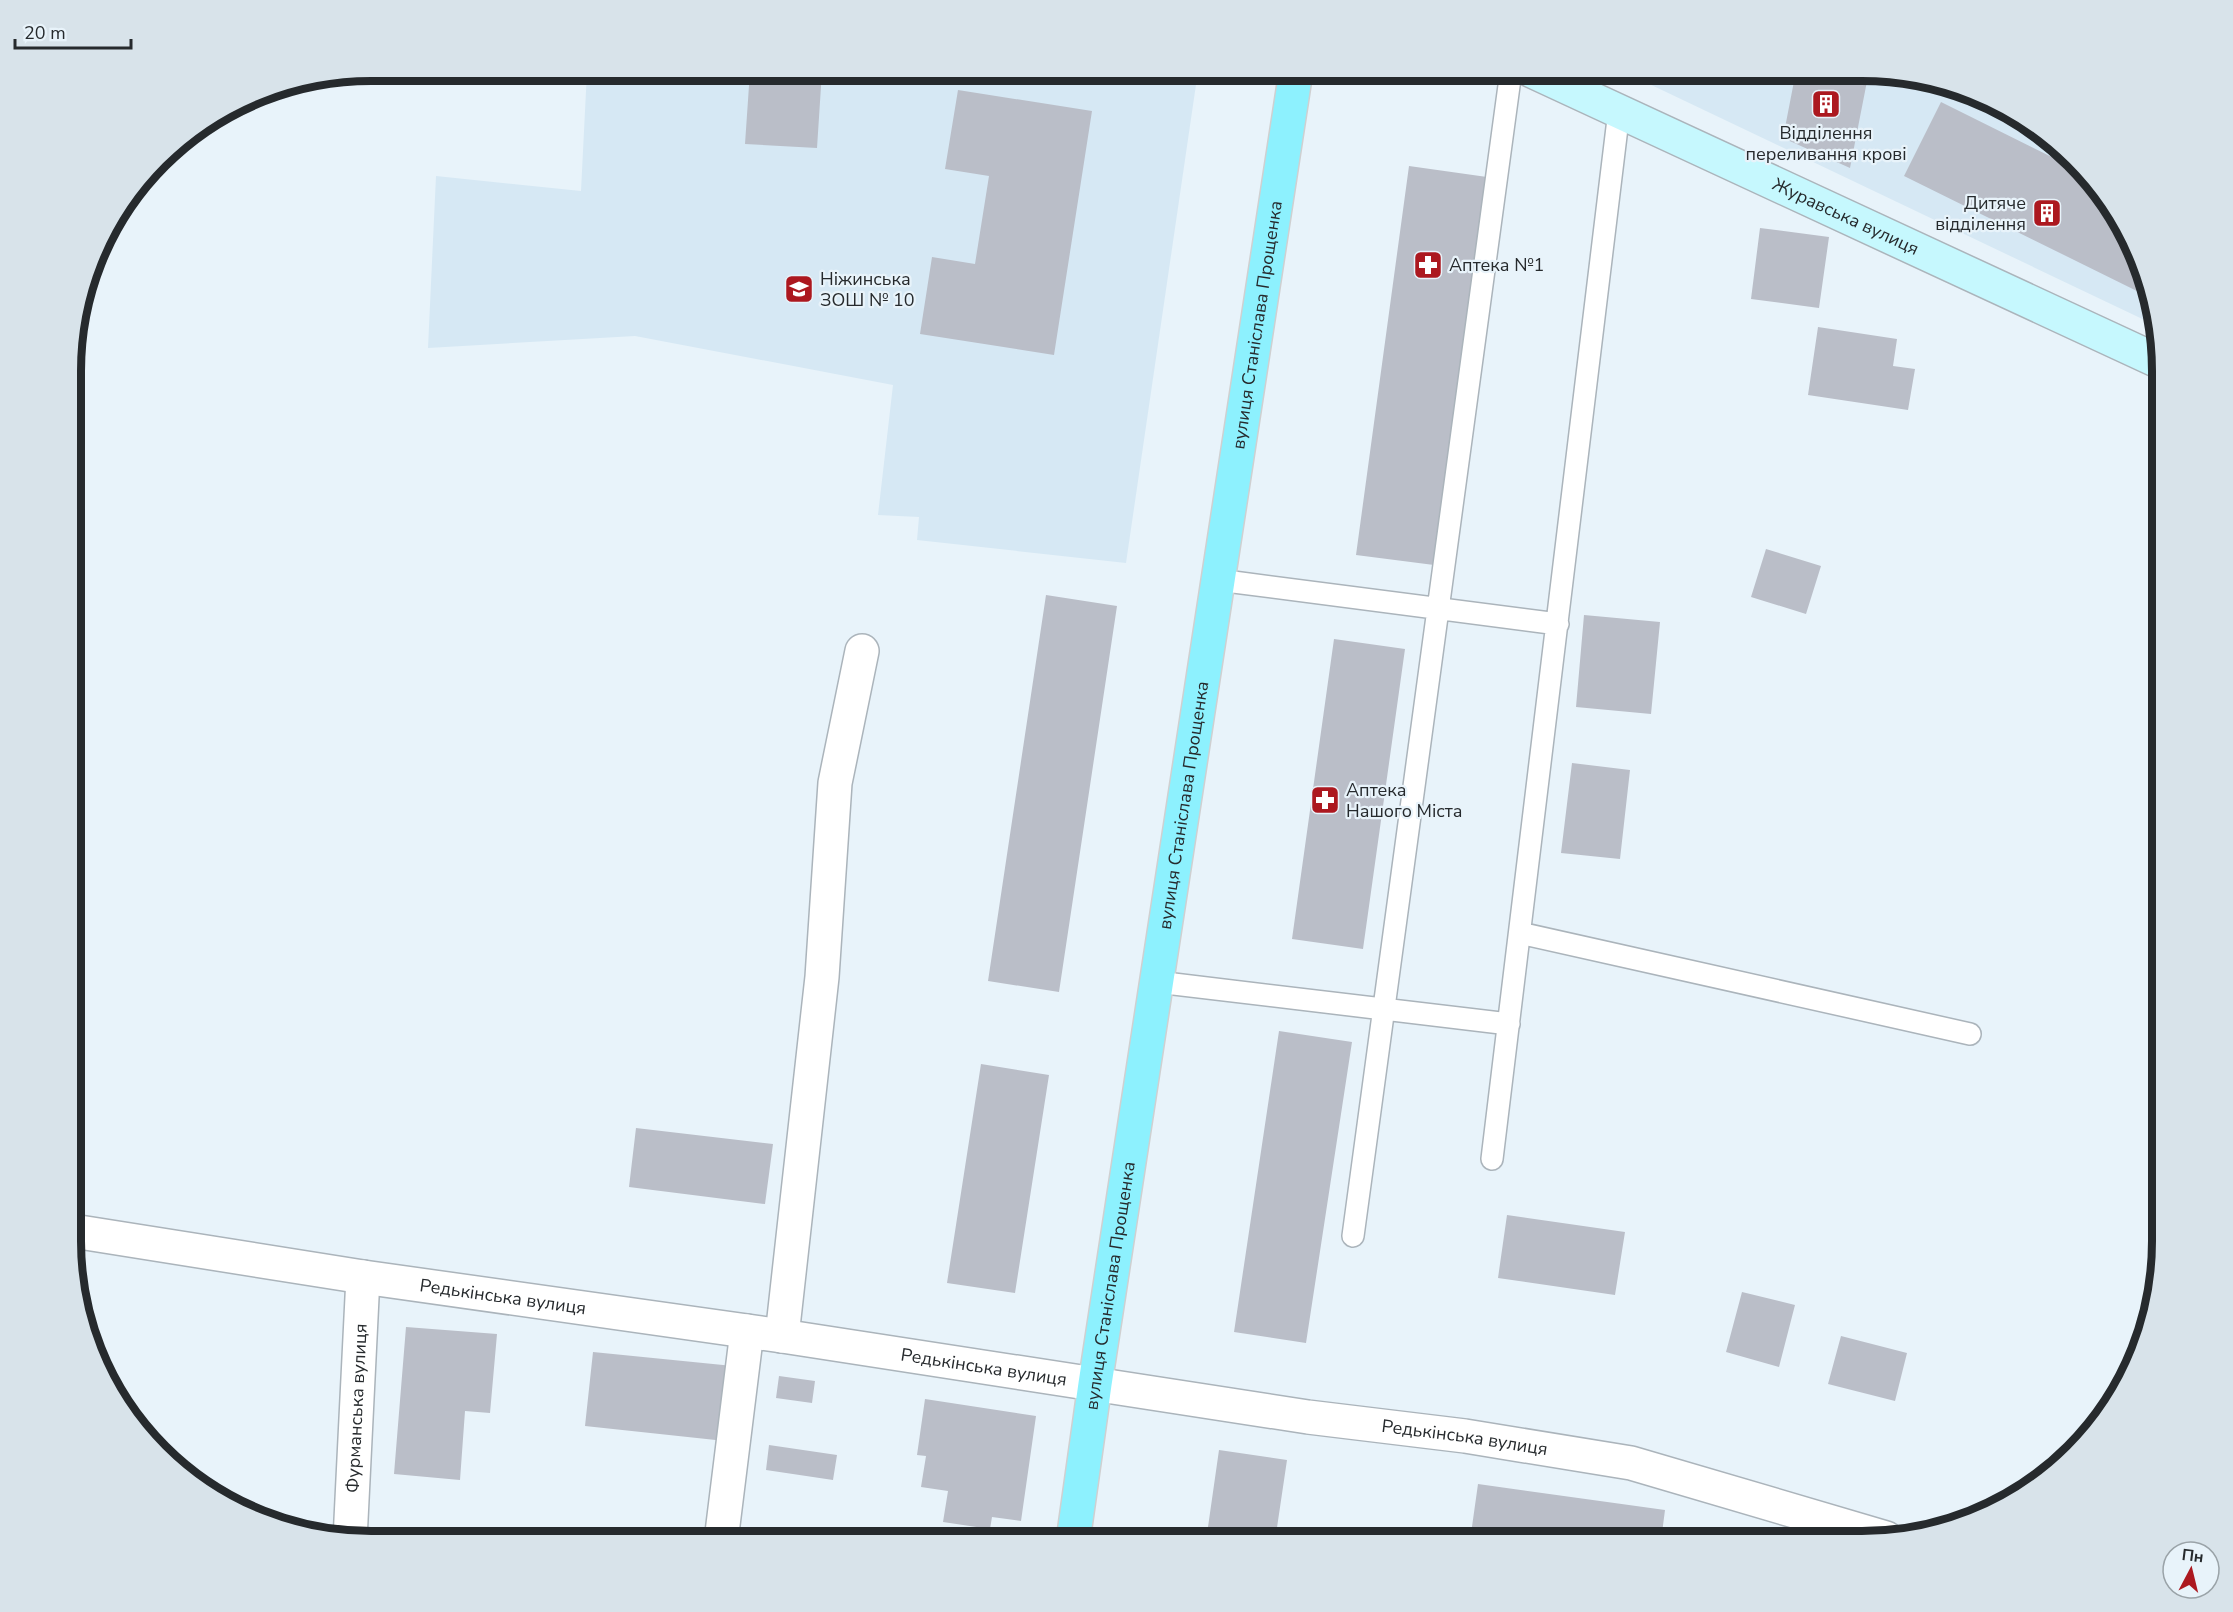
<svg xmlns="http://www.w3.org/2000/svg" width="2233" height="1612" viewBox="0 0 2233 1612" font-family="'Nunito Sans',sans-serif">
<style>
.built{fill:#d6e8f4}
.building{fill:#babec8}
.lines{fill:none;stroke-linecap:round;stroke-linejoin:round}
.lane-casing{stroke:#abb4bb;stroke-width:24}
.street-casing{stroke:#abb4bb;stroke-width:36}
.secondary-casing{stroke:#abb4bb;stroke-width:36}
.primary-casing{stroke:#cfd0d1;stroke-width:36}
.lane{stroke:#fff;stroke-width:21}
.street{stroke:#fff;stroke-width:33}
.secondary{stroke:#c6f8fe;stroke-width:33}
.primary{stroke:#8df1fe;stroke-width:33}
.labels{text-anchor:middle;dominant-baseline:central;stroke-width:4.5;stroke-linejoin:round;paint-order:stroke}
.poi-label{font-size:18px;fill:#262a2d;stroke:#e8f3fa;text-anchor:start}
.street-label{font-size:18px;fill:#262a2d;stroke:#e8f3fa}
.rim{fill:none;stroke:#262a2d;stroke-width:8}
</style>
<rect width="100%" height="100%" fill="#e8f3fa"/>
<!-- built -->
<path class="built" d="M 587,71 L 1198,71 L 1126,563 L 917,540 L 919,517 L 878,515 L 893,385 L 635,336 L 428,348 L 436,176 L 581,191 Z
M 1622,71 L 1881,71 L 1977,93 L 2045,133 L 2100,188 L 2131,238 L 2155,325 Z"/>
<!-- building -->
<path class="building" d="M 750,71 L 822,71 L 817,148 L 745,144 Z
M 1796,71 L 1869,71 L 1850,168 L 1783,138 Z
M 958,90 L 1092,111 L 1054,355 L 920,334 L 932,257 L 975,264 L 989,176 L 945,169 Z
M 1941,102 L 2086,174 L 2100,188 L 2131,238 L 2147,296 L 1904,176 Z
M 1409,166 L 1487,177 L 1434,565 L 1356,555 Z
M 1760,228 L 1829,237 L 1819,308 L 1751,299 Z
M 1818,327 L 1897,339 L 1893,366 L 1915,369 L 1908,410 L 1808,395 Z
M 1766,549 L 1821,566 L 1806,614 L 1751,597 Z
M 1046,595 L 1117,606 L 1059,992 L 988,981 Z
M 1584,615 L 1660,622 L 1651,714 L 1576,707 Z
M 1334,639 L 1405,649 L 1363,949 L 1292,939 Z
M 1572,763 L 1630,770 L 1620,859 L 1561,853 Z
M 1279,1031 L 1352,1042 L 1306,1343 L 1234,1332 Z
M 981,1064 L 1049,1075 L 1015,1293 L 947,1283 Z
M 636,1128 L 773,1144 L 765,1204 L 629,1187 Z
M 1507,1215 L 1625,1232 L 1615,1295 L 1498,1278 Z
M 1742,1292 L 1795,1305 L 1779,1367 L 1726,1352 Z
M 406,1327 L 497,1334 L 490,1413 L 465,1411 L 460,1480 L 394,1474 Z
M 1841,1336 L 1907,1353 L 1895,1401 L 1828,1384 Z
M 593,1352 L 733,1366 L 725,1441 L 585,1426 Z
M 779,1376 L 815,1381 L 812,1403 L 776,1398 Z
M 925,1399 L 1036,1416 L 1021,1521 L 992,1517 L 990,1529 L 943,1522 L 948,1491 L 921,1487 L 926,1456 L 917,1455 Z
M 769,1445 L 837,1455 L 833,1480 L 766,1470 Z
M 1219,1450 L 1287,1460 L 1275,1541 L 1206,1541 Z
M 1478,1484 L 1665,1510 L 1661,1541 L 1470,1541 Z"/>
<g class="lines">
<!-- lane casing -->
<g class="lane-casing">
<path id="lane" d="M 1218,580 L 1558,624
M 1520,933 L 1970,1034
M 1157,982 L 1509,1024
M 1492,1159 L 1619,111
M 1353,1236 L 1511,71"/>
</g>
<!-- street casing -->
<g class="street-casing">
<g id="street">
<path id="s1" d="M 73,1231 L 363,1277 L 782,1336 L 1308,1417 L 1465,1436 L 1631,1463 L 1886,1538"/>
<path d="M 782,1336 L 822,977 L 835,783 L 862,651"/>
<path id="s2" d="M 350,1540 L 363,1277"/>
<path d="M 721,1541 L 747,1331"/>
</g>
</g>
<!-- secondary casing -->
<g class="secondary-casing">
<g id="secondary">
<path id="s3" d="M 1532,71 L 2162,363"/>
</g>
</g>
<!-- primary casing -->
<g class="primary-casing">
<g id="primary">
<path id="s4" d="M 1073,1541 L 1095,1384 L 1296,71"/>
</g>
</g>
<!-- lane -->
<use href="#lane" class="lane"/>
<!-- street -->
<use href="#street" class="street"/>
<!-- secondary -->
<use href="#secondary" class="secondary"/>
<!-- primary -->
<use href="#primary" class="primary"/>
</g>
<!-- icons -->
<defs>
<g id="building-square" transform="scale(1.5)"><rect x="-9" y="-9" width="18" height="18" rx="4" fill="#ac181f" stroke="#e8f3fa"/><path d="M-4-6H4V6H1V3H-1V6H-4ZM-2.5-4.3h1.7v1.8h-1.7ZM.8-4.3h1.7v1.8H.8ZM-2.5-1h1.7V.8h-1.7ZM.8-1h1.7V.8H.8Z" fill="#fff"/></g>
<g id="pharmacy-square" transform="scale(1.5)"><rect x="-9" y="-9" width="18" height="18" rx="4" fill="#ac181f" stroke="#e8f3fa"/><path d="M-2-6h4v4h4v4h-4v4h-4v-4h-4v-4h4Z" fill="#fff"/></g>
<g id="school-square" transform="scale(1.5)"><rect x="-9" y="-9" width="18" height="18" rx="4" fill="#ac181f" stroke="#e8f3fa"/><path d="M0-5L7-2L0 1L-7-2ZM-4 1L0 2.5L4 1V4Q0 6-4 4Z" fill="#fff"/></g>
</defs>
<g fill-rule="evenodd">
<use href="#building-square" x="1826" y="104"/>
<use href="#building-square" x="2047" y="213"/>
<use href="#pharmacy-square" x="1428" y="265"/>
<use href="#school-square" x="799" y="289"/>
<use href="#pharmacy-square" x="1325" y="800"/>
</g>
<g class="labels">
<!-- poi labels -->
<g class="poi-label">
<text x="1826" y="133" text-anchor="middle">Відділення<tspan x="1826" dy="21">переливання крові</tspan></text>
<text x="2026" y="203" text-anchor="end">Дитяче<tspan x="2026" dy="21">відділення</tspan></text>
<text x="1449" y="265">Аптека №1</text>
<text x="820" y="279">Ніжинська<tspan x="820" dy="21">ЗОШ № 10</tspan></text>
<text x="1346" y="790">Аптека<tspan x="1346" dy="21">Нашого Міста</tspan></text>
</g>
<!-- street labels -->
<g class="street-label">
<text stroke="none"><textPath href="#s3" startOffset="346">Журавська вулиця</textPath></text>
<text stroke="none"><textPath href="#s4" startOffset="1230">вулиця Станіслава Прощенка</textPath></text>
<text stroke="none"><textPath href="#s4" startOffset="744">вулиця Станіслава Прощенка</textPath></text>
<text stroke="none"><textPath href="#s4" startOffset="258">вулиця Станіслава Прощенка</textPath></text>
<text stroke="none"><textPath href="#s1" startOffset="435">Редькінська вулиця</textPath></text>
<text stroke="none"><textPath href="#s1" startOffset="921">Редькінська вулиця</textPath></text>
<text stroke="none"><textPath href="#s2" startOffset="132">Фурманська вулиця</textPath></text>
<text stroke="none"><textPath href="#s1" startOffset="1407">Редькінська вулиця</textPath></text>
</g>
</g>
<!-- crop -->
<path d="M0 0H2233V1612H0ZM371 81H1862A290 290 0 0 1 2152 371V1241A290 290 0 0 1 1862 1531H371A290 290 0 0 1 81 1241V371A290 290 0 0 1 371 81Z" fill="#d8e3ea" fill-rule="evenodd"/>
<path class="rim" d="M371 81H1862A290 290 0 0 1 2152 371V1241A290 290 0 0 1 1862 1531H371A290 290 0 0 1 81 1241V371A290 290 0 0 1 371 81Z"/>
<!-- north arrow -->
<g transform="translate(2191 1570) rotate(7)"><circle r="28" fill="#e8f3fa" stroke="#9aa3a8" stroke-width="1.5"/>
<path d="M0-4.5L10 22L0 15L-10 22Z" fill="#ac181f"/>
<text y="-9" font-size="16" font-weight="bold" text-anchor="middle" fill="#262a2d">Пн</text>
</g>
<!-- scale -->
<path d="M15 39v9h116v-9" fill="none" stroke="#262a2d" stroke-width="3"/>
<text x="24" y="39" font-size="18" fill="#262a2d" stroke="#e8f3fa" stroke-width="4.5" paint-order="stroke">20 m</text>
</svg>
